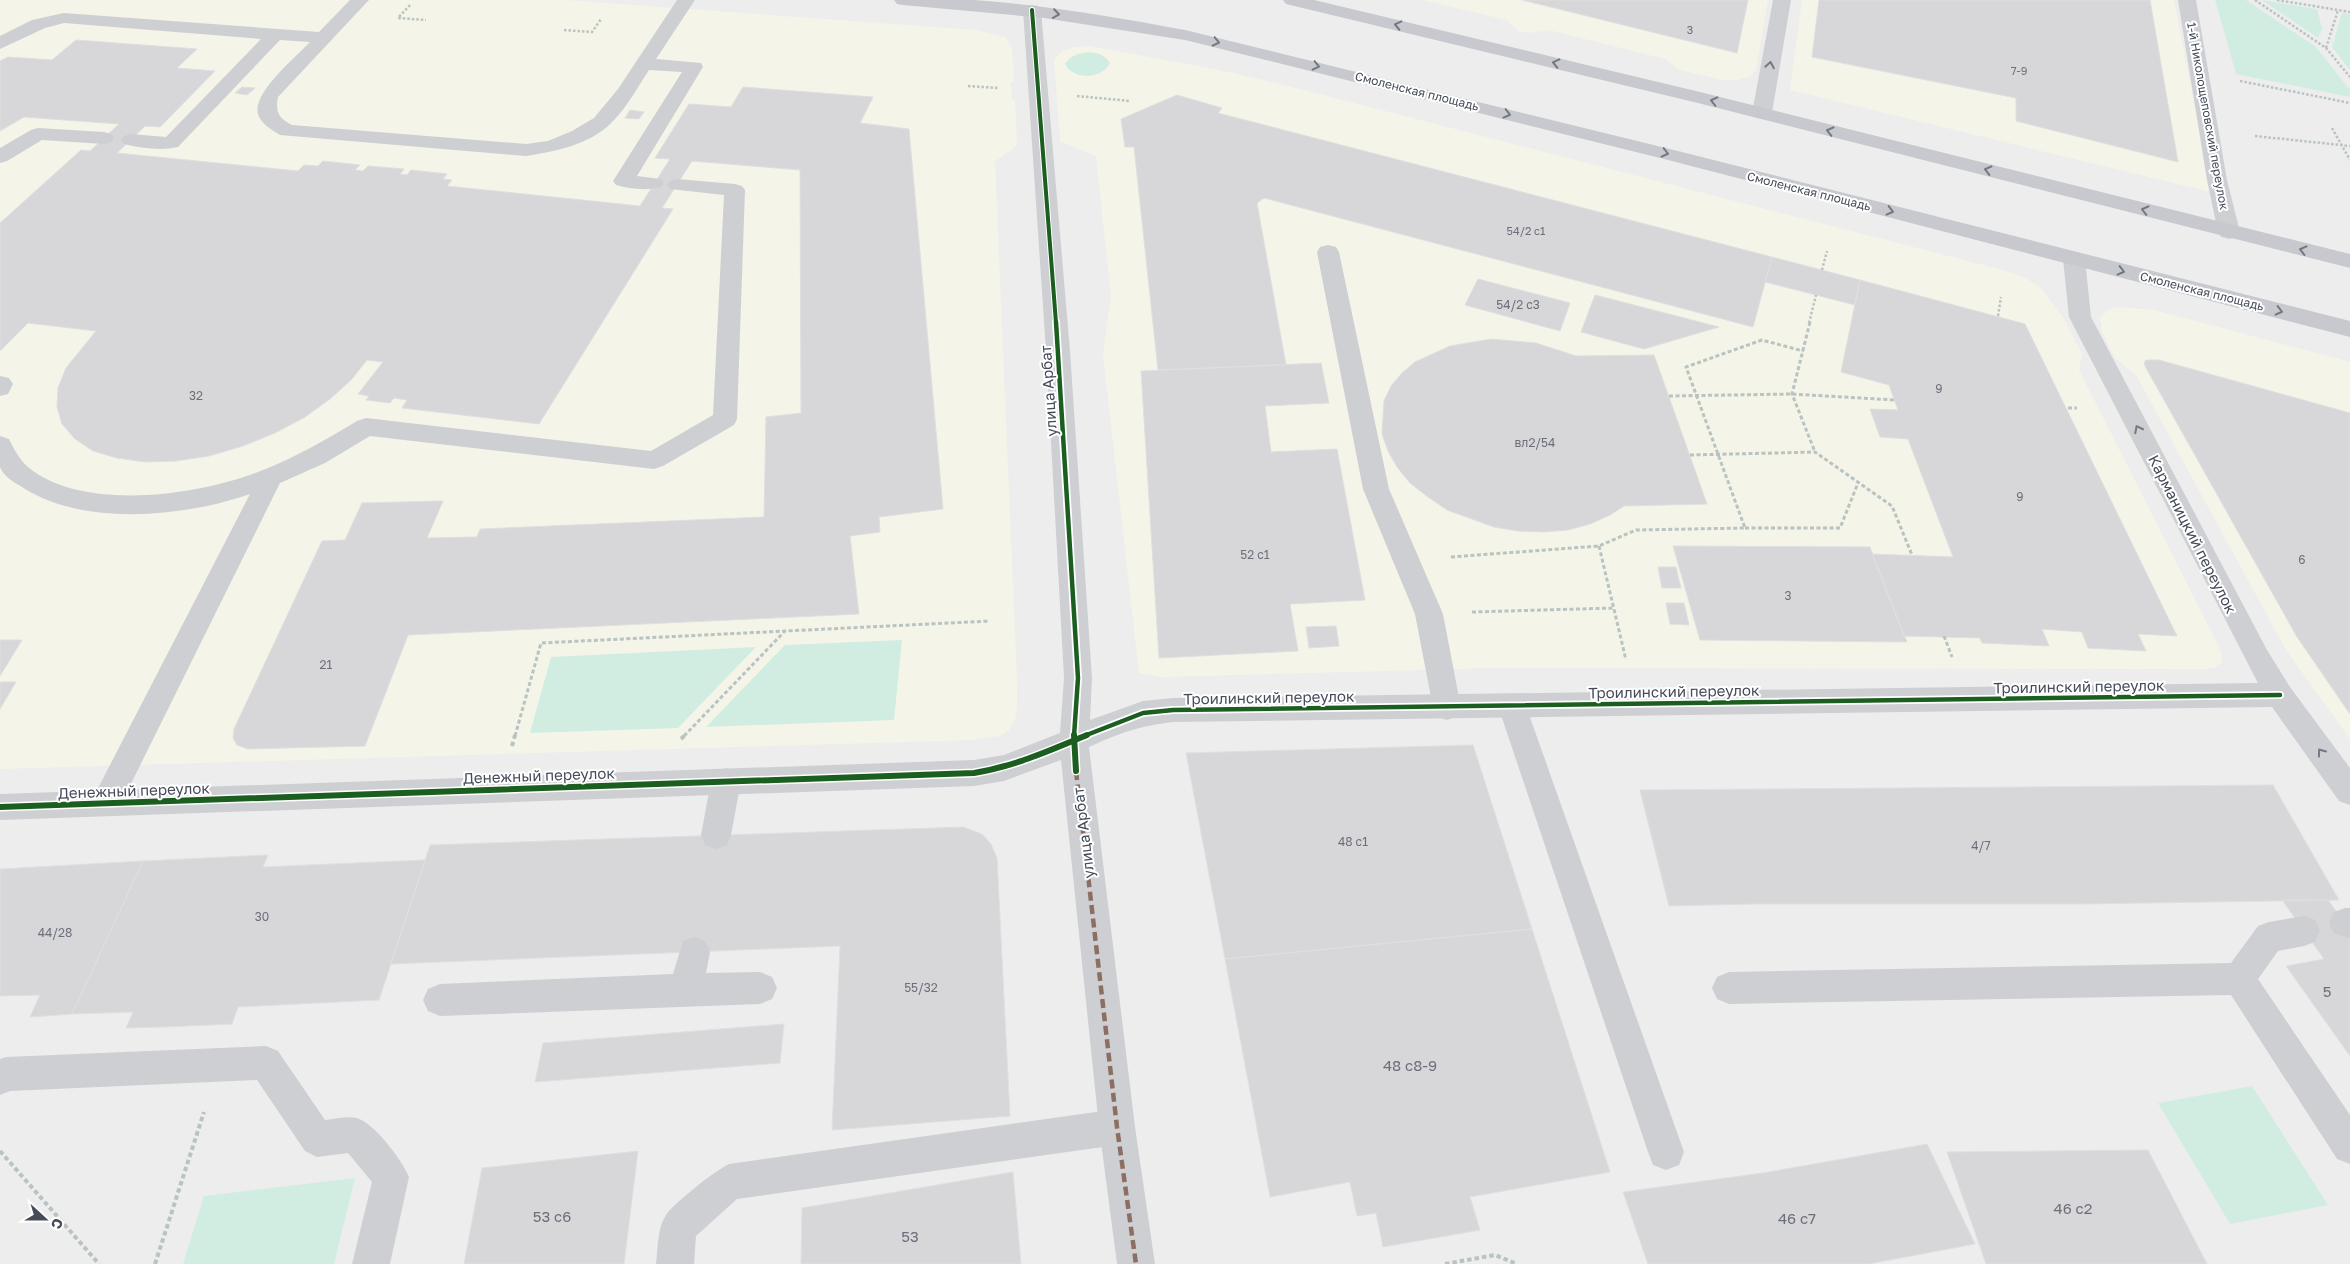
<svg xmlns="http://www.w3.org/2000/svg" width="2350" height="1264" viewBox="0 0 2350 1264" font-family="'Golos Text',sans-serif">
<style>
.commercial{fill:#f5f4e8}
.green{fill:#d1ede2}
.building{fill:#d7d6d9;stroke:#dfdfe0}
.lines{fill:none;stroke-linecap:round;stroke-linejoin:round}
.path-far2{stroke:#b8c3c2;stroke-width:2.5;stroke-dasharray:2.5 2;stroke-linecap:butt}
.path-far1{stroke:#b8c3c2;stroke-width:3;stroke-dasharray:4 2.5;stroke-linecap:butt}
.path{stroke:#b8c3c2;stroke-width:4;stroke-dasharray:4.5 3;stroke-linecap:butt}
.lane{fill:#cecfd3;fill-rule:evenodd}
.street{fill:#cecfd3;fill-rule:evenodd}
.primary{fill:#c7c9ce;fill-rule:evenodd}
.quiet{stroke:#8d6e63;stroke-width:4.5;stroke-dasharray:9 4.5;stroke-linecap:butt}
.cycleway-far2-casing{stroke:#fff;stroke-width:6}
.cycleway-far1-casing{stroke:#fff;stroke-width:8}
.cycleway-casing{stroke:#fff;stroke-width:9}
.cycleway-far2{stroke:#1b5e20;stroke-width:4}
.cycleway-far1{stroke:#1b5e20;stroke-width:4.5}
.cycleway{stroke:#1b5e20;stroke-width:6}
.oneway{stroke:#727782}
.oneway2{stroke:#757984}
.labels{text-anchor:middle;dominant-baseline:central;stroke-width:4;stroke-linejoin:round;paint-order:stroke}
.far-number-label{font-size:11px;fill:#6b6f7a}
.far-street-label{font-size:12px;fill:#454b59;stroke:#fff}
.number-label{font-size:12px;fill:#6b6f7a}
.street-label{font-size:15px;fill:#454b59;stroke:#fff}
.near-number-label{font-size:15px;fill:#6b6f7a}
</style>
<rect width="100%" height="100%" fill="#eeeded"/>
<!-- commercial -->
<path class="commercial" d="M 0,0 L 565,0 L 976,30 L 1005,37 L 1012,48 L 1014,81 L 1011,82 L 1012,100 L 1015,100 L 1017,146 L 995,161 L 1017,682 L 1017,708 L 1015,720 L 1009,730 L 1000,736 L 973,740 L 0,769 Z
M 1423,0 L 1768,0 L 1756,70 L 1749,77 L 1737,80 L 1722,80 L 1680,70 L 1665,59 L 1549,30 L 1528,33 L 1518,31 L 1507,20 Z
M 1802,0 L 2174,0 L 2211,192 L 1790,90 Z
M 1089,46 L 1219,70 L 1284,85 L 1999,269 L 2024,277 L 2041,288 L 2064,319 L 2082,354 L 2079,370 L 2219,647 L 2222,656 L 2221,663 L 2214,668 L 2204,669 L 1493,668 L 1162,677 L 1139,673 L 1103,354 L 1111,296 L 1096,156 L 1060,141 L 1054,60 L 1061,52 L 1074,47 Z
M 2120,307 L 2154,310 L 2350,362 L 2350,739 L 2286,650 L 2136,375 L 2115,358 L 2102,332 L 2100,317 L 2112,308 Z"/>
<!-- green -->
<path class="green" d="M 2215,0 L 2246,0 L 2316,47 L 2350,90 L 2350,97 L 2236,74 Z
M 2262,0 L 2317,9 L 2322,28 L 2318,38 Z
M 2342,13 L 2350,14 L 2350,70 L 2332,47 Z
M 1088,52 C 1098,53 1104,54 1110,63 C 1102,80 1073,80 1065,64 C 1071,55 1077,54 1088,52 Z
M 902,640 L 894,720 L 706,727 L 785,645 Z
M 756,647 L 678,728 L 530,733 L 551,657 Z
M 2252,1086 L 2328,1205 L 2230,1224 L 2158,1103 Z
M 355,1178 L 334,1264 L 183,1264 L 204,1196 Z"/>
<!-- building -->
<path class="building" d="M 1522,0 L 1748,0 L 1737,53 Z
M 1819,0 L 2150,0 L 2178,162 L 2016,121 L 2016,98 L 1812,57 Z
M 76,40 L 197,49 L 177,68 L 215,71 L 160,127 L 145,126 L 117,153 L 298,171 L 304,165 L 318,166 L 323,161 L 360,165 L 355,170 L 363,171 L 368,166 L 404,169 L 400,174 L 407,175 L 411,170 L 447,174 L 443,179 L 452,180 L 447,186 L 640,206 L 670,159 L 655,158 L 689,104 L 731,107 L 743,87 L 873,97 L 860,123 L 909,129 L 943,509 L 879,517 L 880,532 L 850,536 L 859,614 L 408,635 L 365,746 L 248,749 L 237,745 L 233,738 L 234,729 L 322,541 L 345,540 L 362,503 L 443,501 L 427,538 L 477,537 L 480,529 L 764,517 L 766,417 L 801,413 L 800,170 L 692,161 L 662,208 L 673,209 L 539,424 L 402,408 L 407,400 L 394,398 L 390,403 L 366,400 L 369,396 L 358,394 L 383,362 L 367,360 L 351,380 L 330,399 L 305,417 L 275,433 L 243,446 L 209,456 L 176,461 L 145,462 L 117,458 L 93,451 L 75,439 L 62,424 L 57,407 L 58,388 L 66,368 L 96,331 L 28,323 L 0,351 L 0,223 L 81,150 L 90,151 L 119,124 L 24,117 L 0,131 L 0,61 L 8,57 L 52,60 Z
M 242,87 L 255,88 L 247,95 L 235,93 Z
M 1177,95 L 1222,108 L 1218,113 L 1772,257 L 1753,327 L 1264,198 L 1257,203 L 1286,365 L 1158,370 L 1134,147 L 1125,147 L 1121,119 Z
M 630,110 L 644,112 L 639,119 L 625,118 Z
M 1772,257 L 1860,280 L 1855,305 L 1765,282 Z
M 1478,279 L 1570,303 L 1560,331 L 1465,305 Z
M 1860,280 L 2025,324 L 2177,636 L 2138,634 L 2146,651 L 2088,648 L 2082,632 L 2042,629 L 2049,646 L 1982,643 L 1980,638 L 1904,636 L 1872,554 L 1953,557 L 1908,439 L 1880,437 L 1870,409 L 1898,410 L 1889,385 L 1841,372 Z
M 1595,295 L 1719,327 L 1644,349 L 1581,332 Z
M 1491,339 L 1536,343 L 1576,356 L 1654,355 L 1707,504 L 1624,506 L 1610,515 L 1590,524 L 1568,530 L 1543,532 L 1518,531 L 1494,527 L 1447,510 L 1428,497 L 1410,483 L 1397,467 L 1388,451 L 1382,434 L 1384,401 L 1391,386 L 1402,373 L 1415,362 L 1450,346 Z
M 2146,360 L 2159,360 L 2350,413 L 2350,714 L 2297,637 L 2146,368 L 2144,363 Z
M 1321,363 L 1329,403 L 1265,406 L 1271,452 L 1337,449 L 1365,600 L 1290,604 L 1298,651 L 1159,658 L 1141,371 Z
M 1673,546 L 1870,547 L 1907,642 L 1700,640 Z
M 1658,567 L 1676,567 L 1681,588 L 1662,588 Z
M 1666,603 L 1684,603 L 1689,625 L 1670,624 Z
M 1336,626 L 1339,646 L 1309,648 L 1306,627 Z
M 0,640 L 22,640 L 0,676 Z
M 0,682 L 16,682 L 0,709 Z
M 1473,745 L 1532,929 L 1225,959 L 1186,753 Z
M 2273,785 L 2339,900 L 2082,904 L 1751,904 L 1669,906 L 1640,790 Z
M 963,827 L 982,834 L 991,844 L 997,858 L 1010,1116 L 832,1130 L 840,946 L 391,964 L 430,845 Z
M 268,855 L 263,867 L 425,860 L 379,1000 L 238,1007 L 232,1024 L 163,1027 L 126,1028 L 133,1012 L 72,1014 L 143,861 Z
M 143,861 L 72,1014 L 30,1017 L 40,995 L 0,996 L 0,869 Z
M 2282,900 L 2328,900 L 2350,930 L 2350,1056 L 2286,966 L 2324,959 Z
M 1532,929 L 1610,1172 L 1470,1197 L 1480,1230 L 1383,1247 L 1376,1213 L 1357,1216 L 1350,1182 L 1270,1197 L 1225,959 Z
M 784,1024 L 780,1063 L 535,1082 L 543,1043 Z
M 1927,1144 L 1975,1244 L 1868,1264 L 1648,1264 L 1623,1192 L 1763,1173 Z
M 2148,1150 L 2207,1264 L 1986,1264 L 1947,1152 Z
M 638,1151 L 624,1264 L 464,1264 L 482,1168 Z
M 1013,1172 L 1021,1264 L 801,1264 L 802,1208 Z"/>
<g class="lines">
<!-- path-far2 -->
<path class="path-far2" d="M 2255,0 L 2326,48 L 2350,77
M 2277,0 L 2350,12
M 410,5 L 398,18 L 426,20
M 564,30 L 592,32 L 601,19
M 2326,48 L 2338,10
M 2240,81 L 2350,103
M 968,86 L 998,88
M 1077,96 L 1130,101
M 2332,128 L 2350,160
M 2255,136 L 2350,146
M 1822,270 L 1827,251
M 1998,316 L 2001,297
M 1809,323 L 1816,295"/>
<!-- path-far1 -->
<path class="path-far1" d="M 1810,322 L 1792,394 L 1815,452
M 1669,396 L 1792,394 L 1895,400
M 2068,408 L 2077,408
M 1690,455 L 1815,452 L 1892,506 L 1912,555
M 1745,528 L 1840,528 L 1858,483
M 1599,546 L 1626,660
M 1451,557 L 1599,546 L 1636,530 L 1745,528 L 1686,367 L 1762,340 L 1803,351
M 1472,612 L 1614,608
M 1944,636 L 1952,657
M 515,736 L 541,643 L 990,621
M 684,736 L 784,632"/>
<!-- path -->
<path class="path" d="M 681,739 L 685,735
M 512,746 L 515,735
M 0,1151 L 99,1264
M 155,1264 L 204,1112
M 1445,1264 L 1495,1255 L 1517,1264"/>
<!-- lane -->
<path class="lane" d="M 350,0 L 369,0 L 278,97 C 275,113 279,118 292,125 L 526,144 L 548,141 L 572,131 L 594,118 L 618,89 L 677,0 L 695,0 L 656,59 L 701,63 L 703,67 L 637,176 L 661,179 L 664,183 L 661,187 C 647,191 630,189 616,185 L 613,181 L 682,72 L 649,70 C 637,88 625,111 608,126 C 587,145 553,152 526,156 L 280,135 C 272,130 261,124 258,114 C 252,93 296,57 310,42 L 280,40 L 178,147 C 162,151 140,148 124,144 L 121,140 L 124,136 L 131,134 L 166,137 L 261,39 L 64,23 L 45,28 L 0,49 L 0,36 L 32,20 L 64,13 L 319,32 Z
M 38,128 L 104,132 L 111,134 L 114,138 L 111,142 L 104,144 L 42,140 L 7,161 L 0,163 L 0,148 L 31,130 Z
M 677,179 L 735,184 L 742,186 L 745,190 L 737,419 L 734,425 L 663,466 L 654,469 L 370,436 L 325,463 L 280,483 L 117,812 L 106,816 L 95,812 L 91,803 L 95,794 L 250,494 C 185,517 82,527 22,487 C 15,483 3,476 0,467 C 0,458 0,445 0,436 L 9,439 C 14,449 19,459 28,467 C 83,513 202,495 263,470 C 296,457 327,439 357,421 L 366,418 L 651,451 L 713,415 L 724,195 L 670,189 L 667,185 L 670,181 Z
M 1328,245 L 1336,247 L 1339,252 L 1389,489 L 1443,614 L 1461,708 L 1457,717 L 1447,720 L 1437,717 L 1433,708 L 1415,614 L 1363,489 L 1317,252 L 1320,247 Z
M 0,376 L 9,378 L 13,384 L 8,394 L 0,396 Z
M 1512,694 L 1522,697 L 1526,706 L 1684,1152 L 1679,1165 L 1666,1170 L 1653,1165 L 1648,1152 L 1498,706 L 1502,697 Z
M 726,768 L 737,772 L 741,781 L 731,835 L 727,845 L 716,849 L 705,845 L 701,835 L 711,781 L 715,772 Z
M 2345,908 L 2350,908 L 2350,938 L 2334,934 L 2329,923 L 2334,912 Z
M 2304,916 L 2315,920 L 2320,931 L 2315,942 L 2304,946 L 2278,951 L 2258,979 L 2350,1115 L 2350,1164 L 2337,1159 L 2231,995 L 1729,1004 L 1717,999 L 1712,988 L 1717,977 L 1729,972 L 2231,963 L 2258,926 L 2269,922 Z
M 694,937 L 705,941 L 710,952 L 706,973 L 760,972 L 772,977 L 777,988 L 772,999 L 760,1004 L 440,1016 L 428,1011 L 423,1000 L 428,989 L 440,984 L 673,974 L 683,941 Z
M 266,1046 L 278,1051 L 325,1120 C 335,1119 348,1116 357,1118 C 375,1124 402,1160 409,1177 L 390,1264 L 352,1264 L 372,1182 L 348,1153 L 317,1157 L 305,1151 L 257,1080 L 10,1091 L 0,1095 L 0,1059 L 6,1057 Z
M 1117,1109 L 1129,1115 L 1135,1127 L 1129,1139 L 1117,1145 L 737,1199 L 696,1236 L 694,1264 L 656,1264 C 658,1249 657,1228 666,1215 C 674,1203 716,1170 729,1164 Z"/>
<!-- street -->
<path class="street" d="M 1773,0 L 1791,0 L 1772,113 L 1769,117 L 1762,119 L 1755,117 L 1752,113 Z
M 2178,0 L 2196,0 L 2227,180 L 2240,232 L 2237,237 L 2229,239 L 2221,237 L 2218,232 L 2207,180 Z
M 1032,5 L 1038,6 L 1041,10 L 1070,351 L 1092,678 L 1090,720 L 1143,701 L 1173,698 L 2258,683 L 2069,317 L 2063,259 L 2066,254 L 2074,252 L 2082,254 L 2085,259 L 2091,317 L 2267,650 L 2290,687 L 2350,768 L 2350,805 L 2339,801 L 2272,707 L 1173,722 C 1139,726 1120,733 1089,747 L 1135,1127 L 1155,1264 L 1117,1264 L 1099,1127 L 1061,760 L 1004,781 L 974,786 L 0,820 L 0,794 L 974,760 L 1004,755 L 1060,733 L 1064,678 L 1046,351 L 1023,10 L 1026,6 Z"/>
<!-- primary -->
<path class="primary" d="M 894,0 C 921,0 948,0 974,0 C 1045,5 1115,17 1185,30 L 1682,152 L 2350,321 L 2350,337 L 1668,160 L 1185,40 L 1044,18 L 903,5 L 897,4 Z
M 1283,0 L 1314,0 L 1700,92 L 2350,254 L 2350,268 L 1698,103 L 1286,4 Z"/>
<!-- quiet -->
<path class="quiet" d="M 1076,771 L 1117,1127 L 1136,1264"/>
<!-- cycleway-far2 casing -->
<g class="cycleway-far2-casing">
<path id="cycleway-far2" d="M 1032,10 L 1056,323"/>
</g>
<!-- cycleway-far1 casing -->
<g class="cycleway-far1-casing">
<path id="cycleway-far1" d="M 1056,322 L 1078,678 L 1074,736
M 1084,736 L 1143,713 L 1173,710 L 2280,695"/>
</g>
<!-- cycleway casing -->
<g class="cycleway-casing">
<path id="cycleway" d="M 1074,735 L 1076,771
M 0,807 L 974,773 C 1015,766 1049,751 1087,735"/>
</g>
<!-- cycleway-far2 -->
<use href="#cycleway-far2" class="cycleway-far2"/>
<!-- cycleway-far1 -->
<use href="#cycleway-far1" class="cycleway-far1"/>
<!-- cycleway -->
<use href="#cycleway" class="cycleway"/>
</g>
<!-- one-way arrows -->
<defs><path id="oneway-chevron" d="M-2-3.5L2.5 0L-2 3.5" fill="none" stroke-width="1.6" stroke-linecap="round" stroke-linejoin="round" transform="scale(1.25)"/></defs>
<g class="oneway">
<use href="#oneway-chevron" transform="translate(1056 14) rotate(8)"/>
<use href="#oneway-chevron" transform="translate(1398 25) rotate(-167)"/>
<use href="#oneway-chevron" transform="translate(1216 42) rotate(13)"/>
<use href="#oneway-chevron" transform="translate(1556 63) rotate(-167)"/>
<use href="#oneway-chevron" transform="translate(1316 66) rotate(13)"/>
<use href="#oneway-chevron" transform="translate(1714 101) rotate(-166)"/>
<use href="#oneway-chevron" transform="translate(1507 114) rotate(14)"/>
<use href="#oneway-chevron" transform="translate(1830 131) rotate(-166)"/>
<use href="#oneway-chevron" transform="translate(1665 153) rotate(14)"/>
<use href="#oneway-chevron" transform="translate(1988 170) rotate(-166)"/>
<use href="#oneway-chevron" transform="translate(2145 210) rotate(-166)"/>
<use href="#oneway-chevron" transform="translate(1890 211) rotate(14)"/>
<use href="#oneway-chevron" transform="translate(2303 250) rotate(-166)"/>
<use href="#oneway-chevron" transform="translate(2121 271) rotate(14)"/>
<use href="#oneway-chevron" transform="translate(2279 311) rotate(14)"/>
</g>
<g class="oneway2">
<use href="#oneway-chevron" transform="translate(1770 65) rotate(-80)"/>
<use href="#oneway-chevron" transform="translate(2138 429) rotate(-117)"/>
<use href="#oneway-chevron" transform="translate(2321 752) rotate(-126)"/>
</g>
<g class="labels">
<!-- far-number labels -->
<g class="far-number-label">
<text x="1690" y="29">3</text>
<text x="2019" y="70">7-9</text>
<text x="1526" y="230">54/2 с1</text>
</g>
<!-- far-street labels -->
<g class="far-street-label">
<text transform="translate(1417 91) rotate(14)">Смоленская площадь</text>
<text transform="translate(2208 116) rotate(80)">1-й Николощеповский переулок</text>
<text transform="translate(1809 191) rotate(14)">Смоленская площадь</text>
<text transform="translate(2202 291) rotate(14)">Смоленская площадь</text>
</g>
<!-- number labels -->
<g class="number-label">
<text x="1518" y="304">54/2 с3</text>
<text x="1939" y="388">9</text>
<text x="196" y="395">32</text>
<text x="1535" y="442">вл2/54</text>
<text x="2020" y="496">9</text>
<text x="1255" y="554">52 с1</text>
<text x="2302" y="559">6</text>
<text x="1788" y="595">3</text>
<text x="326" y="664">21</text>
<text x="1353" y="841">48 с1</text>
<text x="1981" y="845">4/7</text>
<text x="262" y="916">30</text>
<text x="55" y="932">44/28</text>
<text x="921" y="987">55/32</text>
</g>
<!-- street labels -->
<g class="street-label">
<text transform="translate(1048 391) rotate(-94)">улица Арбат</text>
<text transform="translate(2193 534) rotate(63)">Карманицкий переулок</text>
<text transform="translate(2079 686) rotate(-1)">Троилинский переулок</text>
<text transform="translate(1674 691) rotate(-1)">Троилинский переулок</text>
<text transform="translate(1269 697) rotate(-1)">Троилинский переулок</text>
<text transform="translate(539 775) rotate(-2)">Денежный переулок</text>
<text transform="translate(134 790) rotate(-2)">Денежный переулок</text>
<text transform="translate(1083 833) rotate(-97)">улица Арбат</text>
</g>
<!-- near-number labels -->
<g class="near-number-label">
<text x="2327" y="991">5</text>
<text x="1410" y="1065">48 с8-9</text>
<text x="2073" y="1208">46 с2</text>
<text x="552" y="1216">53 с6</text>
<text x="1797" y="1218">46 с7</text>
<text x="910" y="1236">53</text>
</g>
</g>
<!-- north arrow -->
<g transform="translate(45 1219) rotate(111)" stroke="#ffffff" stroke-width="4" paint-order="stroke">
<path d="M0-4L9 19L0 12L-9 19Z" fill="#454b59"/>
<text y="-8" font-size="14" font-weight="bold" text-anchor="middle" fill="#454b59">С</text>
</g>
</svg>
